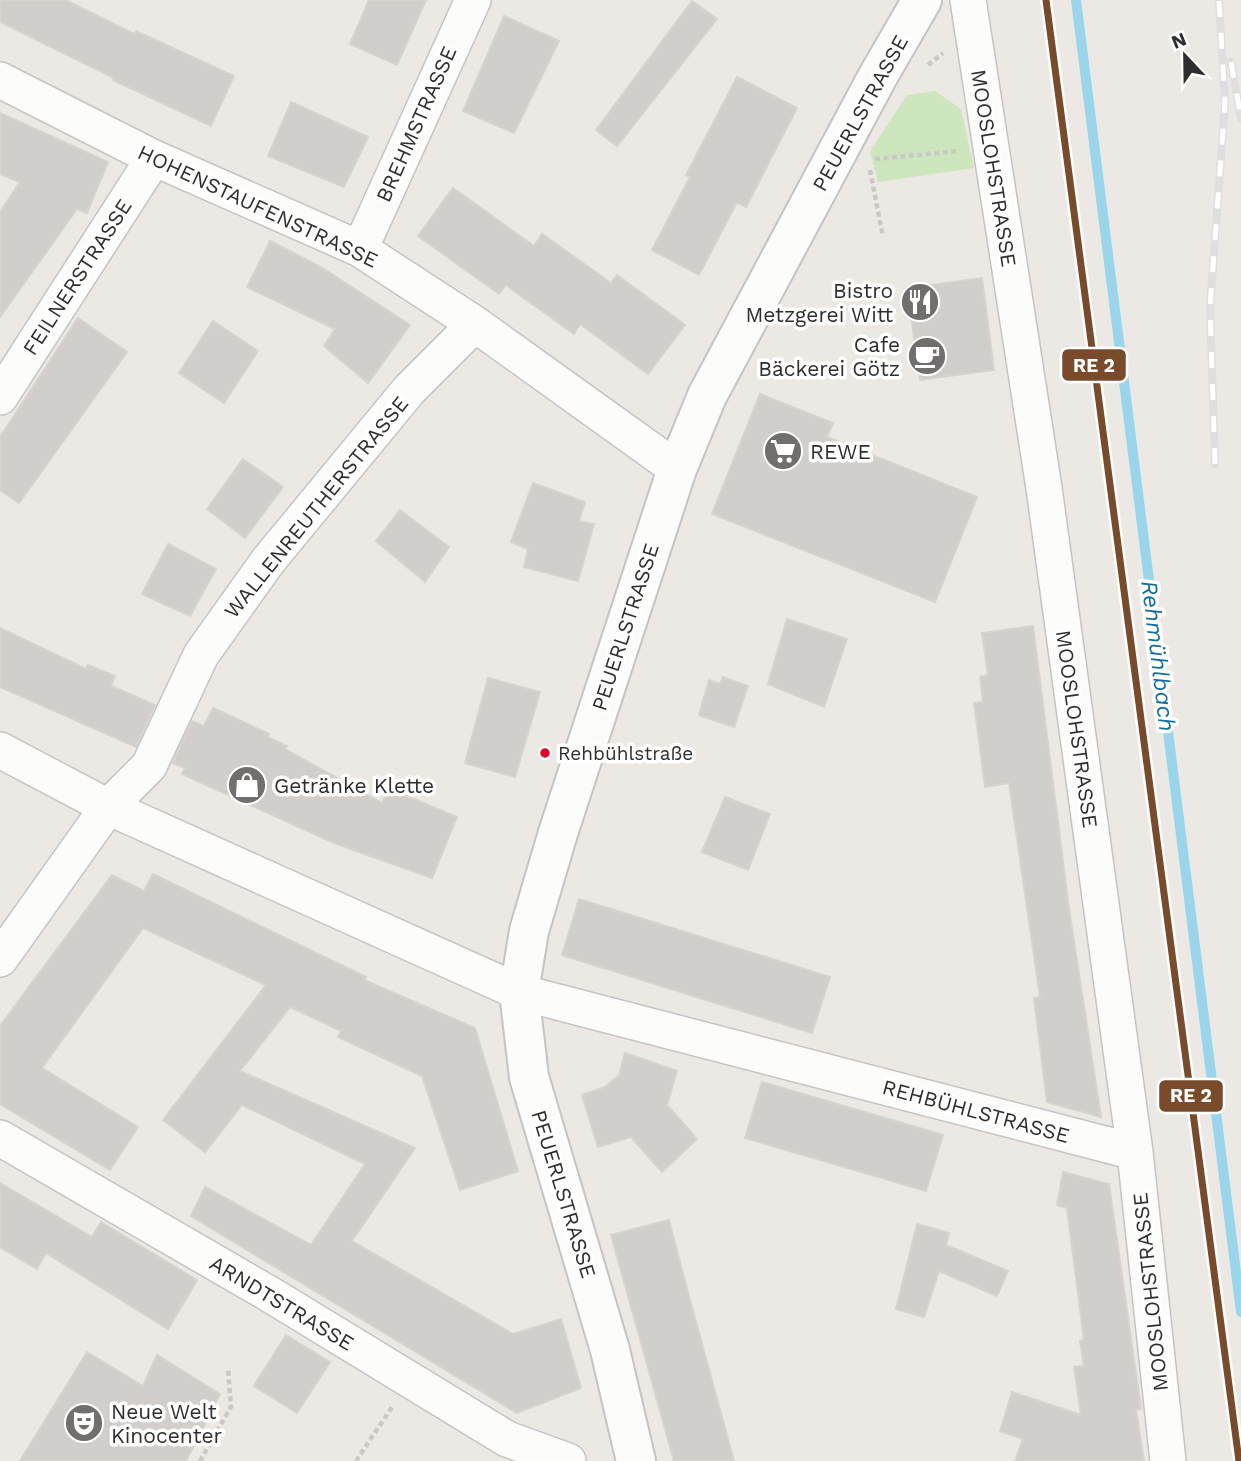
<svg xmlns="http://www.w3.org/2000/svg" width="1241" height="1461" viewBox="0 0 1241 1461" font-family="'Work Sans',sans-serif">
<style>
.green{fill:#cee6be}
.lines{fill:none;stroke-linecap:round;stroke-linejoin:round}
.stream{stroke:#99d6ec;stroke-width:10}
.building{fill:#d1cecb;stroke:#d7d4d0;stroke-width:2}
.street-casing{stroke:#c5c4c5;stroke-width:38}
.secondary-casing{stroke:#c5c4c5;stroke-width:42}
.path{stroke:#c9c9c8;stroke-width:4.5;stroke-dasharray:5 3.5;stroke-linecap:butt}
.street{stroke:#fcfcfb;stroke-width:35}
.secondary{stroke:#fcfcfb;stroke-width:38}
.rail-casing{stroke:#dfdfe1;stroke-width:8}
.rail{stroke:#fff;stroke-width:5;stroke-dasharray:16;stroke-linecap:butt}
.rail-1-casing{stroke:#fff;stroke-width:12}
.rail-1{stroke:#7a4b2a;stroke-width:7}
.bus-dot{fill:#e4002b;stroke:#fff;stroke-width:2.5}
.labels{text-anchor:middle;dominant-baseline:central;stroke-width:7;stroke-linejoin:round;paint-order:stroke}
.bus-label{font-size:19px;fill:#2e2e2e;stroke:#fff;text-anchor:start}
.street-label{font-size:21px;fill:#2e2e2e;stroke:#fff}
.poi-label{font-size:21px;fill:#2e2e2e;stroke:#fff;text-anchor:start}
.water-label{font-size:23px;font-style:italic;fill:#0d6fa3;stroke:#fff}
.line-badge{stroke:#fff;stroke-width:2.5}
.badge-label{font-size:19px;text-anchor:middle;font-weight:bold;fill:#fff}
</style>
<rect width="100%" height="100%" fill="#ece8e4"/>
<!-- green -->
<path class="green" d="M 935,91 L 961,109 L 974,168 L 878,182 L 870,151 L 907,95 Z"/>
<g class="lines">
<!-- stream -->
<path class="stream" d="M 1076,0 L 1241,1312"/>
</g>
<!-- building -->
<path class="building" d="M 0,0 L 66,0 L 134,34 L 136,31 L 234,76 L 211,126 L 113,80 L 114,78 L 0,22 Z
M 369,0 L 426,0 L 397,65 L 350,44 Z
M 692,1 L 717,19 L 617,146 L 596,130 Z
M 504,16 L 559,41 L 514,133 L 463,111 Z
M 737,77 L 797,108 L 746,207 L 737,202 L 699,275 L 652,250 L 690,177 L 686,175 Z
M 291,102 L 368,137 L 344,187 L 268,156 Z
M 0,113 L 108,162 L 87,213 L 77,209 L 0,317 L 0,212 L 20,182 L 0,174 Z
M 453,188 L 534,246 L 542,234 L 611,283 L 617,275 L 685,325 L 648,374 L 580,324 L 574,334 L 506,285 L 499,294 L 418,236 Z
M 270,241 L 321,267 L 410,325 L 368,383 L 324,346 L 335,329 L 247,287 Z
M 982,278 L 994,370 L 920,380 L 907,288 Z
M 78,318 L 127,352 L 19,503 L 0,490 L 0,437 Z
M 213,321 L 258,351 L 224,403 L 179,373 Z
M 760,394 L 833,423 L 827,437 L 977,497 L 935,602 L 712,514 Z
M 243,459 L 283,487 L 245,538 L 207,509 Z
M 533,483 L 585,502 L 579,521 L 594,524 L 578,581 L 524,567 L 528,549 L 511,542 Z
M 400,510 L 449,547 L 425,582 L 376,541 Z
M 168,544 L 216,569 L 190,616 L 142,594 Z
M 787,619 L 847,639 L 824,707 L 768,684 Z
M 1033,626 L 1069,909 L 1101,1117 L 1047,1102 L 1034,998 L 1040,997 L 1009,783 L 985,787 L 974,703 L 983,702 L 980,677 L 988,675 L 982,633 Z
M 0,628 L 86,669 L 88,665 L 115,676 L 111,686 L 155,705 L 136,747 L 0,687 Z
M 723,677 L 748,686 L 734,727 L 699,715 L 709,680 L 720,684 Z
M 488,678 L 540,692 L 515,777 L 465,763 Z
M 213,708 L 269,734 L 267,737 L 287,746 L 285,749 L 382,803 L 388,788 L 457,817 L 432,878 L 334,843 L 182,774 L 185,768 L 173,763 L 192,721 L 204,726 Z
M 725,797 L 770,814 L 748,870 L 702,852 Z
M 153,874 L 366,977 L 364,980 L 475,1028 L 518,1171 L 460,1190 L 422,1076 L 338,1037 L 341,1031 L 290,1007 L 240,1071 L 415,1148 L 352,1241 L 513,1334 L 561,1319 L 581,1388 L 517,1413 L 191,1216 L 205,1187 L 311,1245 L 365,1164 L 242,1105 L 205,1152 L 163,1120 L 266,985 L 143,928 L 42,1068 L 138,1127 L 110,1170 L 0,1104 L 0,1026 L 112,875 L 144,891 Z
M 579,899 L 830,977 L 812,1033 L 562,955 Z
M 625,1053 L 677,1071 L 667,1105 L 697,1139 L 662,1172 L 631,1137 L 598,1147 L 582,1095 L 605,1087 L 619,1075 Z
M 762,1082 L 943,1135 L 926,1191 L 745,1138 Z
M 1063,1172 L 1109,1184 L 1141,1409 L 1136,1410 L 1144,1461 L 1015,1461 L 1023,1439 L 1000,1431 L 1012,1392 L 1081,1415 L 1074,1367 L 1084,1366 L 1080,1341 L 1084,1340 L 1067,1208 L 1057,1205 Z
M 0,1183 L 92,1237 L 101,1222 L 197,1280 L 168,1329 L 46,1253 L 37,1269 L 0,1247 Z
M 669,1220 L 687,1289 L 734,1461 L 674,1461 L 611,1235 Z
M 917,1224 L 949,1233 L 946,1245 L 1008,1271 L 997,1296 L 939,1271 L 924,1317 L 896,1309 Z
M 286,1335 L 330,1362 L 297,1413 L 254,1386 Z
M 87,1352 L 143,1386 L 157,1355 L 220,1394 L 186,1461 L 20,1461 Z"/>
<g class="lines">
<!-- street casing -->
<g class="street-casing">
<path id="street" d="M 968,0 L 1044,488 L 1135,1152 L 1168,1461
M 0,80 L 154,158 L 360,249 L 475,324 L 677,469
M 360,249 L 473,0
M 0,397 L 154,158
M 0,750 L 108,807 L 519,992 L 1135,1152
M 0,959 L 108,807 L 149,766 L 201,655 L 268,561 L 409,390 L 475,324
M 0,1138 L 271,1295 L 507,1439 L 568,1461"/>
</g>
<!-- secondary casing -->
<g class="secondary-casing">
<path id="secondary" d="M 636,1461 L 610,1350 L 529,1077 L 519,992 L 529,931 L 558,833 L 677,469 L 707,396 L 878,76 L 922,0"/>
</g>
<!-- path -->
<path class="path" d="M 928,65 L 943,53
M 875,159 L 957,151
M 870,170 L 883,237
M 200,1461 L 231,1407 L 228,1369
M 356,1461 L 392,1407"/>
<!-- street -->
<use href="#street" class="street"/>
<!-- secondary -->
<use href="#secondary" class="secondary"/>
<!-- rail casing -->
<g class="rail-casing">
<path id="rail" d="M 1231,62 L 1241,118
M 1215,464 L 1210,307 L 1225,103 L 1219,0"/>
</g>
<!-- rail -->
<use href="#rail" class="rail"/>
<!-- rail-1 casing -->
<g class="rail-1-casing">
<path id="rail-1" d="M 1046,0 L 1239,1461"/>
</g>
<!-- rail-1 -->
<use href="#rail-1" class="rail-1"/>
</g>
<!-- icons -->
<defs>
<g id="restaurant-disc" transform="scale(2.0125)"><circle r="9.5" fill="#706f6e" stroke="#fff"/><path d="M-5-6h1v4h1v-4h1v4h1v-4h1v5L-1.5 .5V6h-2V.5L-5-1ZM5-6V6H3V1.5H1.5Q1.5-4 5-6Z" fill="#fff"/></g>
<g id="cafe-disc" transform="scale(2.0125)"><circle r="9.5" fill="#706f6e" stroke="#fff"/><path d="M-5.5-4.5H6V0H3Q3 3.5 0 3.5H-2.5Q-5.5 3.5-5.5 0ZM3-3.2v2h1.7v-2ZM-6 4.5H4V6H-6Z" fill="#fff"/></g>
<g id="supermarket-disc" transform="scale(2.0125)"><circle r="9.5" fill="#706f6e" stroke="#fff"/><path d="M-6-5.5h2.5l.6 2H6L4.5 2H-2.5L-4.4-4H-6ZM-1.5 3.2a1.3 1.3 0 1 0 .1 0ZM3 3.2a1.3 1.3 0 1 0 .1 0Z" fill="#fff"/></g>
<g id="shop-disc" transform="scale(2.0125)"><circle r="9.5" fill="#706f6e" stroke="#fff"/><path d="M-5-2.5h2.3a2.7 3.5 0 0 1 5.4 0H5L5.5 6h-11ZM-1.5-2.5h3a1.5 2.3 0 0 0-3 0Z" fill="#fff"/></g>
<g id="theatre-disc" transform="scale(2.0125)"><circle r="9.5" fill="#706f6e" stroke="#fff"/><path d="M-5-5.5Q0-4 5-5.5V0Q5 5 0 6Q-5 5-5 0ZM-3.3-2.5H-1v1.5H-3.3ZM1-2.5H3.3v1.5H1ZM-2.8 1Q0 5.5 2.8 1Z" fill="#fff"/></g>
</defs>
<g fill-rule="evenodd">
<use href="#restaurant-disc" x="920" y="302"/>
<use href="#cafe-disc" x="927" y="356"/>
<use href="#supermarket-disc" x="783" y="451"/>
<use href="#shop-disc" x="247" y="785"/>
<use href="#theatre-disc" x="84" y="1423"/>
</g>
<!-- markers -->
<circle class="bus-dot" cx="545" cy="753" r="6"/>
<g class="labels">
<!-- bus labels -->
<g class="bus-label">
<text x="558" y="753">Rehbühlstraße</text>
</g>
<!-- street labels -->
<g class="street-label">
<text transform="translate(860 113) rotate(-61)">PEUERLSTRASSE</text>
<text transform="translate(416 124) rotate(-66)">BREHMSTRASSE</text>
<text transform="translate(994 168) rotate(81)">MOOSLOHSTRASSE</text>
<text transform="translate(258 206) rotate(25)">HOHENSTAUFENSTRASSE</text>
<text transform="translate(77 277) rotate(-57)">FEILNERSTRASSE</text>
<text transform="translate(316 507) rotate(-51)">WALLENREUTHERSTRASSE</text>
<text transform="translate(625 627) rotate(-72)">PEUERLSTRASSE</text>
<text transform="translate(1077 729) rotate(82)">MOOSLOHSTRASSE</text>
<text transform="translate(976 1111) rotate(15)">REHBÜHLSTRASSE</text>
<text transform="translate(564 1194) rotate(73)">PEUERLSTRASSE</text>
<text transform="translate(1150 1292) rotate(-96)">MOOSLOHSTRASSE</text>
<text transform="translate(282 1303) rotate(31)">ARNDTSTRASSE</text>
</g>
<!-- poi labels -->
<g class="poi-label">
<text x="893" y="290" text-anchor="end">Bistro<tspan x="893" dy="24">Metzgerei Witt</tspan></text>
<text x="900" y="344" text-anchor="end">Cafe<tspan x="900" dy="24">Bäckerei Götz</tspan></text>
<text x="810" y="451">REWE</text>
<text x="274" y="785">Getränke Klette</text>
<text x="111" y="1411">Neue Welt<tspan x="111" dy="24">Kinocenter</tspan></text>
</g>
<!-- water labels -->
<g class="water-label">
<text transform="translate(1158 656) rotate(83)">Rehmühlbach</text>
</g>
</g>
<g class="line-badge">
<rect x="1061" y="348" width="66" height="34" rx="7" fill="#7a4b2a"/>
<rect x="1158" y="1079" width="66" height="34" rx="7" fill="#7a4b2a"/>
</g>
<g class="badge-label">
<text x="1094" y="372">RE 2</text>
<text x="1191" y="1102">RE 2</text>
</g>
<!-- north arrow -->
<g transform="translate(1185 56) rotate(338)" stroke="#ffffff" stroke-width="5" paint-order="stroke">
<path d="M0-5L12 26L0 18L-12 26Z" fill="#2e2e2e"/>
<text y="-10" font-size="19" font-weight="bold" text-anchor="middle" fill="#2e2e2e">N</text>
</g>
</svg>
